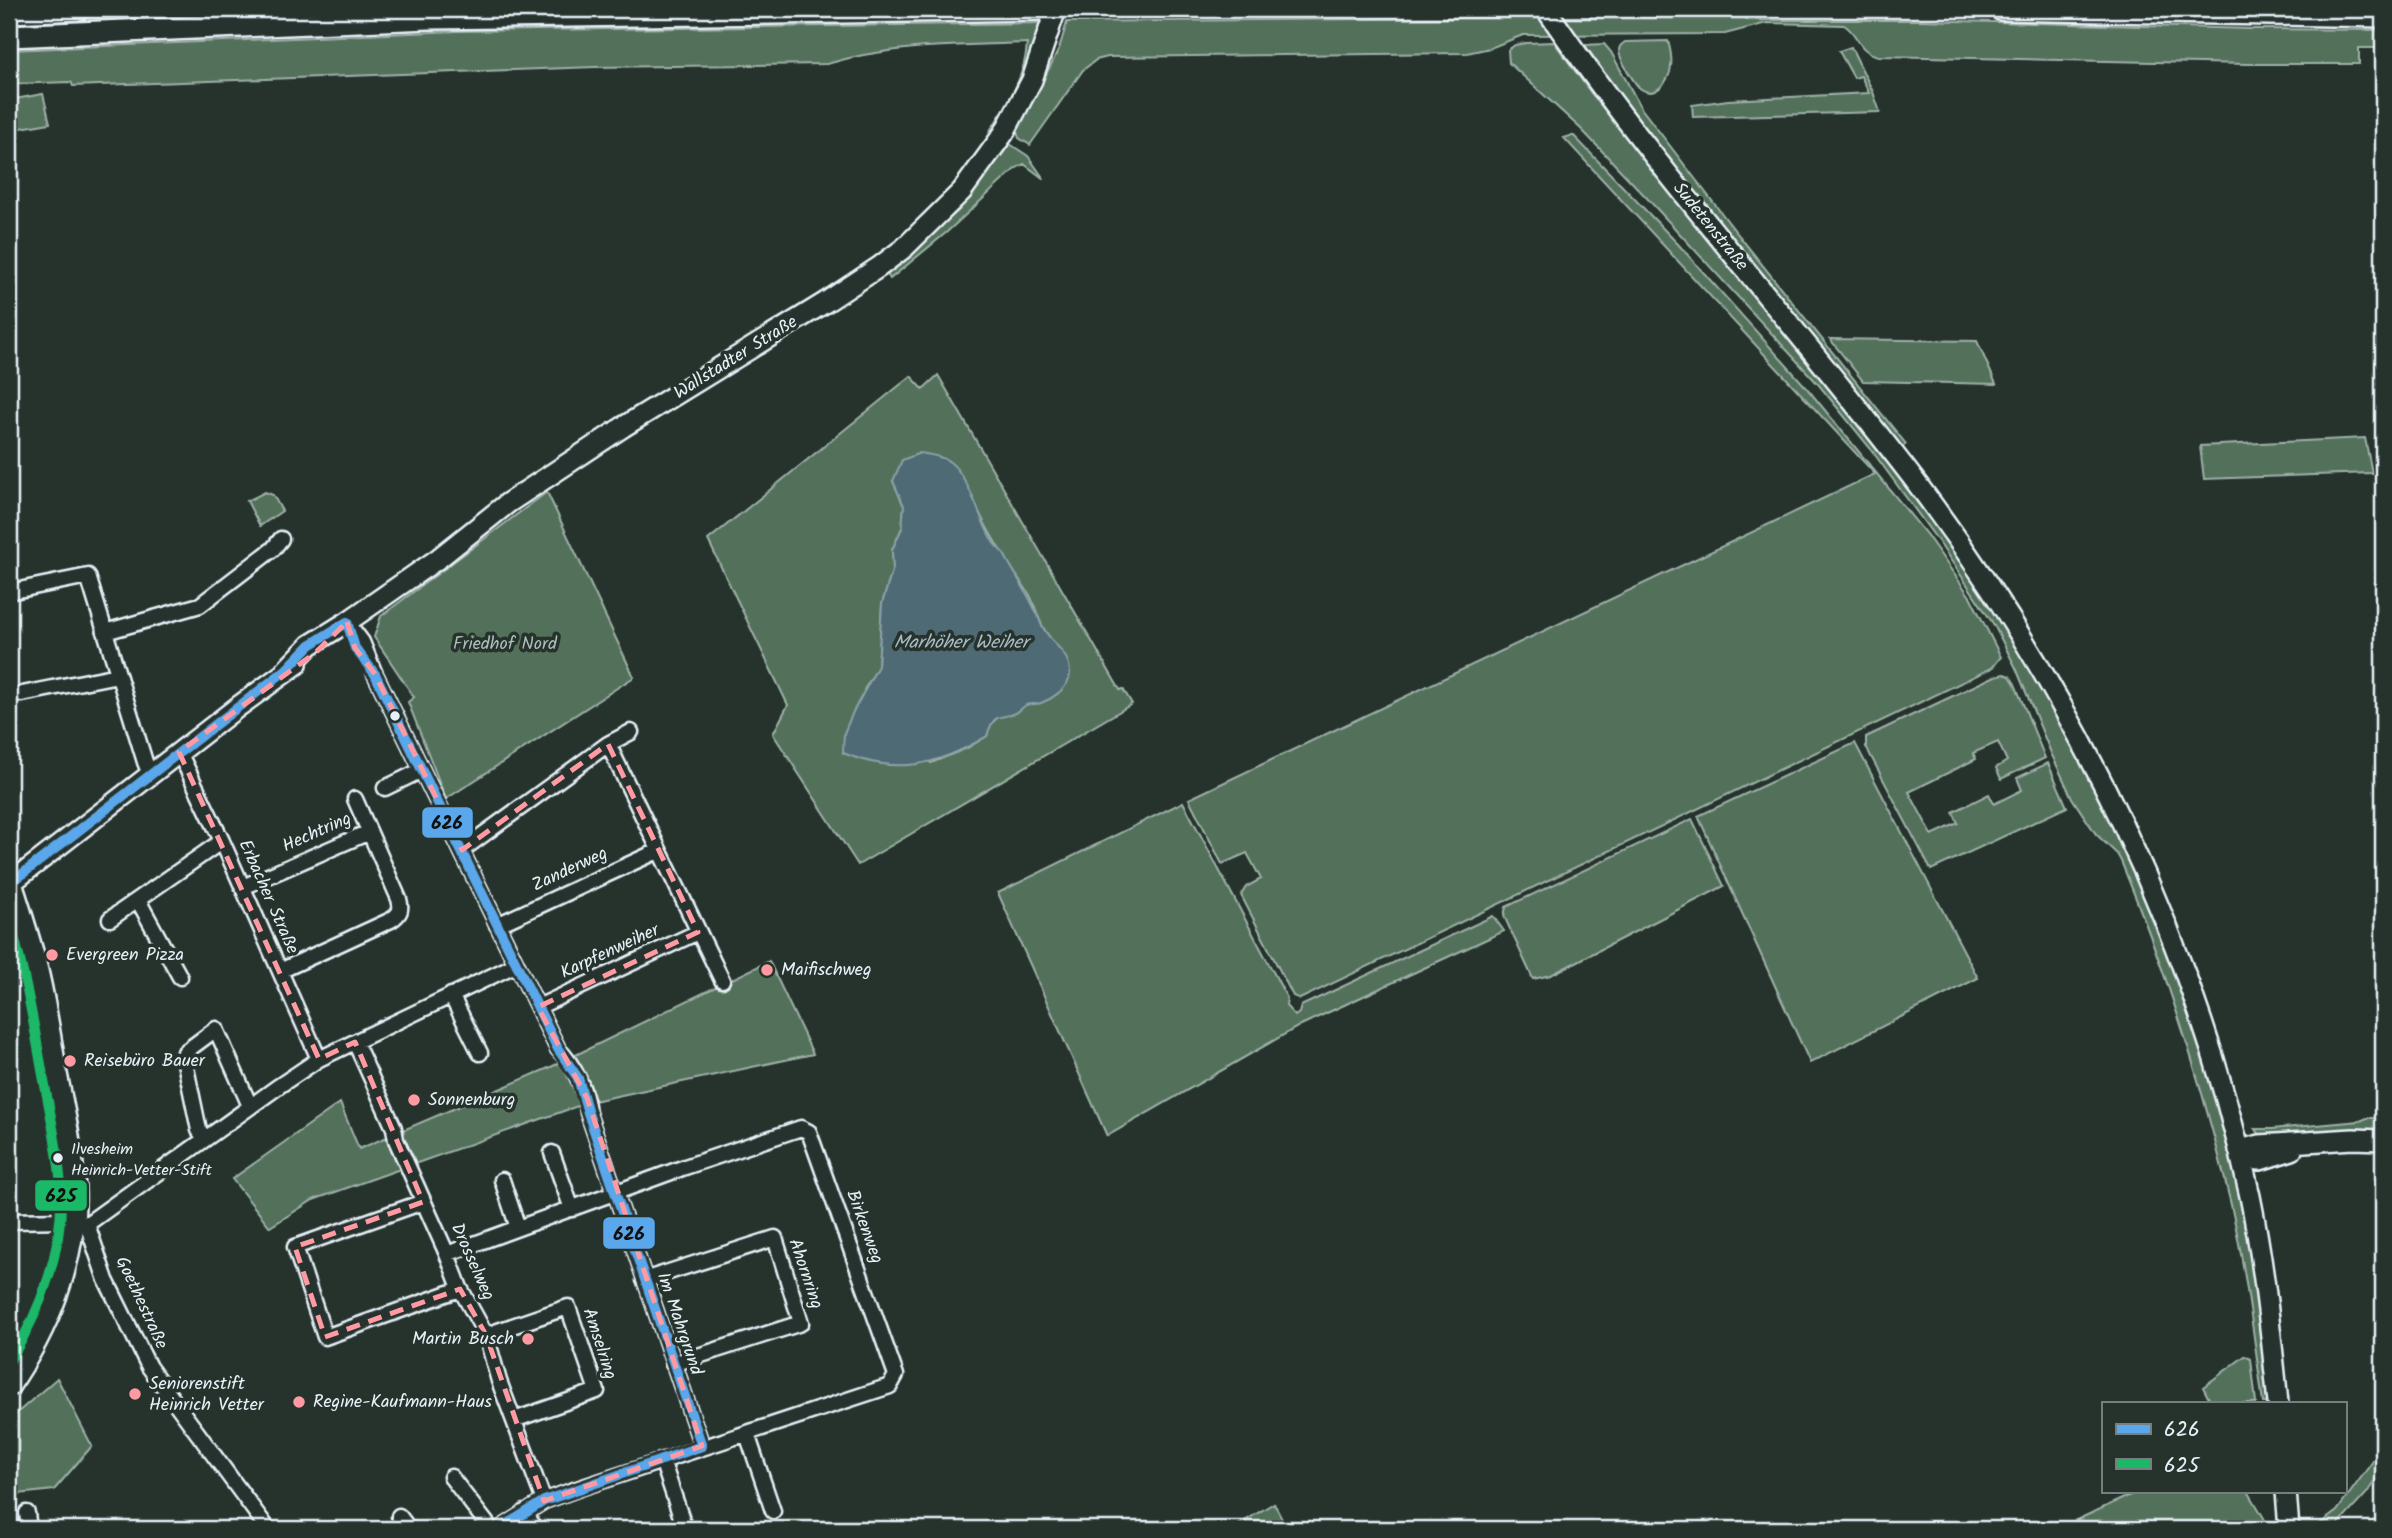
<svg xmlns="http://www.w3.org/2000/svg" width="2392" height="1538" viewBox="0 0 2392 1538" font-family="Kalam,sans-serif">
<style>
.green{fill:#53715a;stroke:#9eb1a9;stroke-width:2;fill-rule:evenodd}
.water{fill:#4e6a74;stroke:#8ca0a9;stroke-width:2}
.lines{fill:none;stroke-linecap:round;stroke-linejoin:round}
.minor-casing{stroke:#e8f1f8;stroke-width:19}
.major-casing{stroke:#e8f1f8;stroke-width:24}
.highway-casing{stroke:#e8f1f8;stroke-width:26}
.minor{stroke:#26332d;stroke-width:14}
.major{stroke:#26332d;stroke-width:19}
.highway{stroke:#26332d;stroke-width:21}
.bus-1-casing{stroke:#26332d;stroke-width:16}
.bus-2-casing{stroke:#26332d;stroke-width:16}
.bus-1{stroke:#5aa8eb;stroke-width:10}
.bus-2{stroke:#1ab867;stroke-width:10}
.marked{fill:none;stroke:#ff9aa2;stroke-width:5;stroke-dasharray:14 9;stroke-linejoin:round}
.bus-dot{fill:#e8f1f8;stroke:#26332d;stroke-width:2.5}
.poi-dot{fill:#ff9aa2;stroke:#26332d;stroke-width:2.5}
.labels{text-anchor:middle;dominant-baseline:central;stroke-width:7;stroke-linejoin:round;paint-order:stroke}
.bus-label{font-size:16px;fill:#e8f1f8;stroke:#26332d;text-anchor:start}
.street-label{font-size:18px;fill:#e8f1f8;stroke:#26332d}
.park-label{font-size:18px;fill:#acbeb9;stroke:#26332d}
.poi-label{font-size:18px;fill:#e8f1f8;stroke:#26332d;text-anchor:start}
.water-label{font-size:19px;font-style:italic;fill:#aabbc3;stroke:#26332d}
.line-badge{stroke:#26332d;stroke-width:2.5}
.pale-badge-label{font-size:19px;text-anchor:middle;font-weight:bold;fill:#111}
</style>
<rect width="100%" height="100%" fill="#26332d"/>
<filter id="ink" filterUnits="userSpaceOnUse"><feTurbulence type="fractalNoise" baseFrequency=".0143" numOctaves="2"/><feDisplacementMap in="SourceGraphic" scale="14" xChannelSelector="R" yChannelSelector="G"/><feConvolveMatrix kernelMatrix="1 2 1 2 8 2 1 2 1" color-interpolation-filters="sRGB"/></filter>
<g filter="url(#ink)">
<!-- green -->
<path class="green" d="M 307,9 L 411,9 L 9,26 L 9,22 Z
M 1655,16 L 1745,17 L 1746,20 L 1920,20 L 2252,29 L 2383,30 L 2383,48 L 2359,48 L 2359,64 L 2247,64 L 1878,56 C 1856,50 1860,35 1844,25 L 1767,23 L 1725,34 L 1523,35 L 1490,48 L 1467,53 L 1108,57 L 1096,60 L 1083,70 L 1030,145 L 1019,138 L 1017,132 L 1059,49 L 1067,22 Z
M 1043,23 L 1040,46 L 996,136 L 989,132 C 1007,106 1026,75 1027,43 C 960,46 892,44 827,64 L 595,67 L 73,86 L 71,82 L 9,84 L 9,50 L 457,31 Z
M 1668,41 C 1670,48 1672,60 1671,66 C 1670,80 1656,99 1641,89 C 1635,85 1619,58 1619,51 C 1619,46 1621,45 1625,42 Z
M 1554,42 L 1591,93 L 1926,504 L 2048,693 L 2122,838 L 2160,929 L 2199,1042 L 2235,1173 L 2253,1270 L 2271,1403 L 2263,1403 C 2253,1330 2244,1255 2226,1184 C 2199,1073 2164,966 2121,861 L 2117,854 L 2096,834 L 2072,798 L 2051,753 L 2016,668 L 1994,625 L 1938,541 L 1870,448 L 1819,385 L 1646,197 L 1581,129 L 1509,63 L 1508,50 L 1515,45 L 1526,43 Z
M 1604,44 L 1611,52 L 1641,108 L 1736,232 L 1906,444 L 1900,449 L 1664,160 L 1585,45 Z
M 1851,47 L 1873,92 L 1880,112 L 1693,117 L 1692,105 L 1728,100 L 1869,93 L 1861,76 L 1854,78 L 1839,51 Z
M 43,94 L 50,123 L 9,130 L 9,100 Z
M 1570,136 L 1574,136 L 1678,244 L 1806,387 L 1926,534 L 1971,598 L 2001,657 L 1992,668 L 1300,999 L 1293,996 L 1241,895 L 1246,887 L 1261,879 L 1247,853 L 1222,864 L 1189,799 L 1875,474 L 1564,138 Z
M 1010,144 L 1028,156 L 1044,179 L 1024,164 L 1015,169 L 947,232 L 890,279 L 887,274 L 959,210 Z
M 1830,339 L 1977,341 L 1996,384 L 1863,381 Z
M 938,375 L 1120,690 L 1123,689 L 1132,704 L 858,865 L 773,734 L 788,705 L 708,540 L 911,376 L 923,389 ZM 893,481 L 970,493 C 986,530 1005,560 1028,592 C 1035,603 1037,616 1043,627 C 1050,640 1061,650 1068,663 L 1016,713 L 1000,715 L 990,725 L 987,736 L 967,748 L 931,763 L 864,690 L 878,667 L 882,604 L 893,568 L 892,550 L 902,528 L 904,506 Z
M 2365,438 L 2372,473 L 2204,479 L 2200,446 Z
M 265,492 L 273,495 L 282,511 L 260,526 L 247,501 Z
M 547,492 L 634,677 L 446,799 L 408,702 L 414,697 L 374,637 L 381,616 Z
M 2004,674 L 2010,676 L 2015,684 L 2045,758 L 2001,779 L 1996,768 L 2007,761 L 1998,742 L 1973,753 L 1976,759 L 1909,792 L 1932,835 L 1958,823 L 1953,812 L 1989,794 L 1994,804 L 2022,790 L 2017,778 L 2048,763 L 2067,807 L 1931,870 L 1866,747 L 1866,737 L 1995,676 Z
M 1855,743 L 1978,978 L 1810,1063 L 1698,816 Z
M 1183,802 L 1287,998 L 1286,1006 L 1295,1016 L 1299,1013 L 1301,1006 L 1493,916 L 1504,931 L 1301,1025 L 1107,1136 L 998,893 Z
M 1692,819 L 1724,886 L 1551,975 L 1533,979 L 1504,916 L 1506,907 Z
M 769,961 L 813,1054 L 589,1102 L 313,1200 L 270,1227 L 232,1179 L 340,1103 L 359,1149 L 551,1067 Z
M 2367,1118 L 2383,1118 L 2383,1132 L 2263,1137 L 2255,1129 L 2272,1129 L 2360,1121 Z
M 2245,1356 L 2251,1359 L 2256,1403 L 2211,1403 L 2203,1387 Z
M 57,1378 L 92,1446 L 54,1490 L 9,1495 L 9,1420 Z
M 2383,1447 L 2383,1468 L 2367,1493 L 2334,1529 L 2313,1529 L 2337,1511 Z
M 2139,1491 L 2248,1491 L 2264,1518 L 2266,1529 L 2057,1529 Z
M 1274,1503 L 1284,1522 L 1272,1529 L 1232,1529 Z"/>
<!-- water -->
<path class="water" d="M 920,453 C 930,455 942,456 950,462 C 970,478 980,521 993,542 C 996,547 1001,550 1004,554 C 1016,577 1032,598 1041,624 C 1048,642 1076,656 1069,679 C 1065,690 1052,699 1041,703 C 1037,705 1031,703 1026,705 C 1023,707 1021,710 1017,712 C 1001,721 995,709 987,736 C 938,765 898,776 843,753 L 844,733 L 853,712 L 878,666 L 882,604 L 893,568 L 892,550 L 902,528 L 904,506 L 893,481 L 902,460 Z"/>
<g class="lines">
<!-- minor casing -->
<g class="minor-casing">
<path id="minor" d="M 9,592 L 88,576 L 145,762 L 150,774
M 347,622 L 362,642 L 375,674 L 558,1049 C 574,1065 586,1090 588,1113 L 702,1446
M 105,632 L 200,605 L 273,549 L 281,539
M 22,694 L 118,675
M 608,744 L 631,732
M 179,752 L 222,841 L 319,1059
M 385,788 L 422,770
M 462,850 L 608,744 L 722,980
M 243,887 L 369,832
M 138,900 L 180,977
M 110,919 L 222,841
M 497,925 L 658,851
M 280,971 L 391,920 C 400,914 402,910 399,899 L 355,799
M 451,995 L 480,1053
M 538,1007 L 698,932
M 355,1042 L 394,1128 L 396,1140 L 447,1254 L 460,1288 L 486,1335 L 499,1381 L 544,1501
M 205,1139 L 199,1130 L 184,1058 L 185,1052 L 216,1029 L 250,1106
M 552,1153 L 572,1209
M 502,1180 L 518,1228
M 423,1202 L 295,1247 L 325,1337 L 460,1289
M 9,1221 L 67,1220 L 87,1224 L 279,1086 L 319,1059 L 517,964
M 87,1224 L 106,1280 L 149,1367 L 268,1529
M 447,1254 L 685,1167 L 801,1128 L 809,1132 L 896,1375 L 890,1386 L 577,1489 L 544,1501 L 500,1529
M 644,1280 L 775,1238 L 801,1323 L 673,1364
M 486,1335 L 568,1307 L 597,1391 L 514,1420
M 747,1434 L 773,1511
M 662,1460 L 685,1529
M 451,1477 L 491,1529
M 525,1512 L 535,1529
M 27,1513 L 29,1529
M 399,1516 L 409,1529"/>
</g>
<!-- major casing -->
<g class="major-casing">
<path id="major" d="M 1546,9 C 1659,176 1796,324 1918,485 C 2075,694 2194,939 2250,1196 C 2264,1264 2271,1334 2278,1403
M 286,670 L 310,645 L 347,622 L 439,558 L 508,503 L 623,427 L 826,302 L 879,267 L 904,248 L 962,191 L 1004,133 L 1032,80 L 1056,9
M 9,873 C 19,906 31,940 39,975 C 46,1006 51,1037 56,1069 C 64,1108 73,1149 75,1189 C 78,1259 48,1331 9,1387
M 12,882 L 239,706 L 297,664
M 2239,1150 L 2260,1145 L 2353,1139 L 2383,1140
M 2241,1158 L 2260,1160 L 2292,1150
M 2286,1491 L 2289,1529"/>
</g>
<!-- highway casing -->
<g class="highway-casing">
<path id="highway" d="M 2001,9 L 2383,16
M 9,12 L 78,9
M 9,36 L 429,18 L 1039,9"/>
</g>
<!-- minor -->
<use href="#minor" class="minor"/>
<!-- major -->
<use href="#major" class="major"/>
<!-- highway -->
<use href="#highway" class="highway"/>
<!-- bus-1 casing -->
<g class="bus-1-casing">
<path id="bus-1" d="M 347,622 L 355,648 L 375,674 L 558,1049 L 578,1078 L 588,1113 L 702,1446
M 12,882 L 286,670 L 310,645 L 347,622
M 500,1529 L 544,1501 L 702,1446"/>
</g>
<!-- bus-2 casing -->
<g class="bus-2-casing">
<path id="bus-2" d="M 9,919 C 24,969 33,1019 42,1070 C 49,1108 58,1146 61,1186 C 64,1247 42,1310 9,1362"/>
</g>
<!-- bus-1 -->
<use href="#bus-1" class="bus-1"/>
<!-- bus-2 -->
<use href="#bus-2" class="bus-2"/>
</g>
</g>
<!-- marked area -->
<path class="marked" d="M 347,622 L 355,648 L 375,674 L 462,850 L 608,744 L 698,932 L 538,1007 L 587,1098 L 702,1446 L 544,1501 L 486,1335 L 460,1289 L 325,1337 L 295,1247 L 423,1202 L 355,1042 L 319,1059 L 179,752 L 315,653 Z"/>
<!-- markers -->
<g class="bus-dot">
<circle cx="395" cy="716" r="6"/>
<circle cx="58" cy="1158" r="6"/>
</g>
<g class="poi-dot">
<circle cx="52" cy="955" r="7"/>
<circle cx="767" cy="970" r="7"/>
<circle cx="70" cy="1061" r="7"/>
<circle cx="414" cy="1100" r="7"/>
<circle cx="528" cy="1339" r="7"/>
<circle cx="135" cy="1394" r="7"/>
<circle cx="299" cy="1402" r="7"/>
</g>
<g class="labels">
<!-- bus labels -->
<g class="bus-label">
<text x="71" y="1149">Ilvesheim<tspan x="71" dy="21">Heinrich-Vetter-Stift</tspan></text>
</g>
<!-- street labels -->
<g class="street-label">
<text transform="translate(1710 227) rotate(51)">Sudetenstraße</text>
<text transform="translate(736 358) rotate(-32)">Wallstadter Straße</text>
<text transform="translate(317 833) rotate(-24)">Hechtring</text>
<text transform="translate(570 870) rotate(-25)">Zanderweg</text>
<text transform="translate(268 897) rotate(66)">Erbacher Straße</text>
<text transform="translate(610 952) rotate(-25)">Karpfenweiher</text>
<text transform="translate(864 1227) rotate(70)">Birkenweg</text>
<text transform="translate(472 1262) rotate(66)">Drosselweg</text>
<text transform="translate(805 1274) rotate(71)">Ahornring</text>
<text transform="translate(141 1303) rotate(65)">Goethestraße</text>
<text transform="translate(679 1324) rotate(71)">Im Mahrgrund</text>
<text transform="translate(599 1344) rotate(72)">Amselring</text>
</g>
<!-- park labels -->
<g class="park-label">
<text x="505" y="644">Friedhof Nord</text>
</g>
<!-- poi labels -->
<g class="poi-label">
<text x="66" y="955">Evergreen Pizza</text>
<text x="781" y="970">Maifischweg</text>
<text x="84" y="1061">Reisebüro Bauer</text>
<text x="428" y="1100">Sonnenburg</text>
<text x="514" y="1339" text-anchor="end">Martin Busch</text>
<text x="149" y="1384">Seniorenstift<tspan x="149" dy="21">Heinrich Vetter</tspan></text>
<text x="313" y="1402">Regine-Kaufmann-Haus</text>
</g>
<!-- water labels -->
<g class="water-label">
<text x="961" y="643">Marhöher Weiher</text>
</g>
</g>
<g class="line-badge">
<rect x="421" y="806" width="53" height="33" rx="7" fill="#5aa8eb"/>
<rect x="34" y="1179" width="54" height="33" rx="7" fill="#1ab867"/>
<rect x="602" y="1216" width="54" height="34" rx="7" fill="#5aa8eb"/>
</g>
<g class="pale-badge-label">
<text x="447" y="829">626</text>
<text x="61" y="1202">625</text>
<text x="629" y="1240">626</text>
</g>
<!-- margin -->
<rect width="2392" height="1538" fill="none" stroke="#26332d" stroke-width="35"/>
<rect x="18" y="18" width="2357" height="1503" fill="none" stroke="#e8f1f8" stroke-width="2.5" filter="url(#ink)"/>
<!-- legend -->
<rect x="2102" y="1402" width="245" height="91" fill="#26332d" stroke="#747f7e" stroke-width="2"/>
<rect x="2116" y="1424" width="35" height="10" fill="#5aa8eb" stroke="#747f7e" stroke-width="2"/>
<text x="2164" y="1436" font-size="21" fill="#e8f1f8">626</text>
<rect x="2116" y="1459" width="35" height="10" fill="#1ab867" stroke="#747f7e" stroke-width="2"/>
<text x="2164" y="1472" font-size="21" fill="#e8f1f8">625</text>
</svg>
